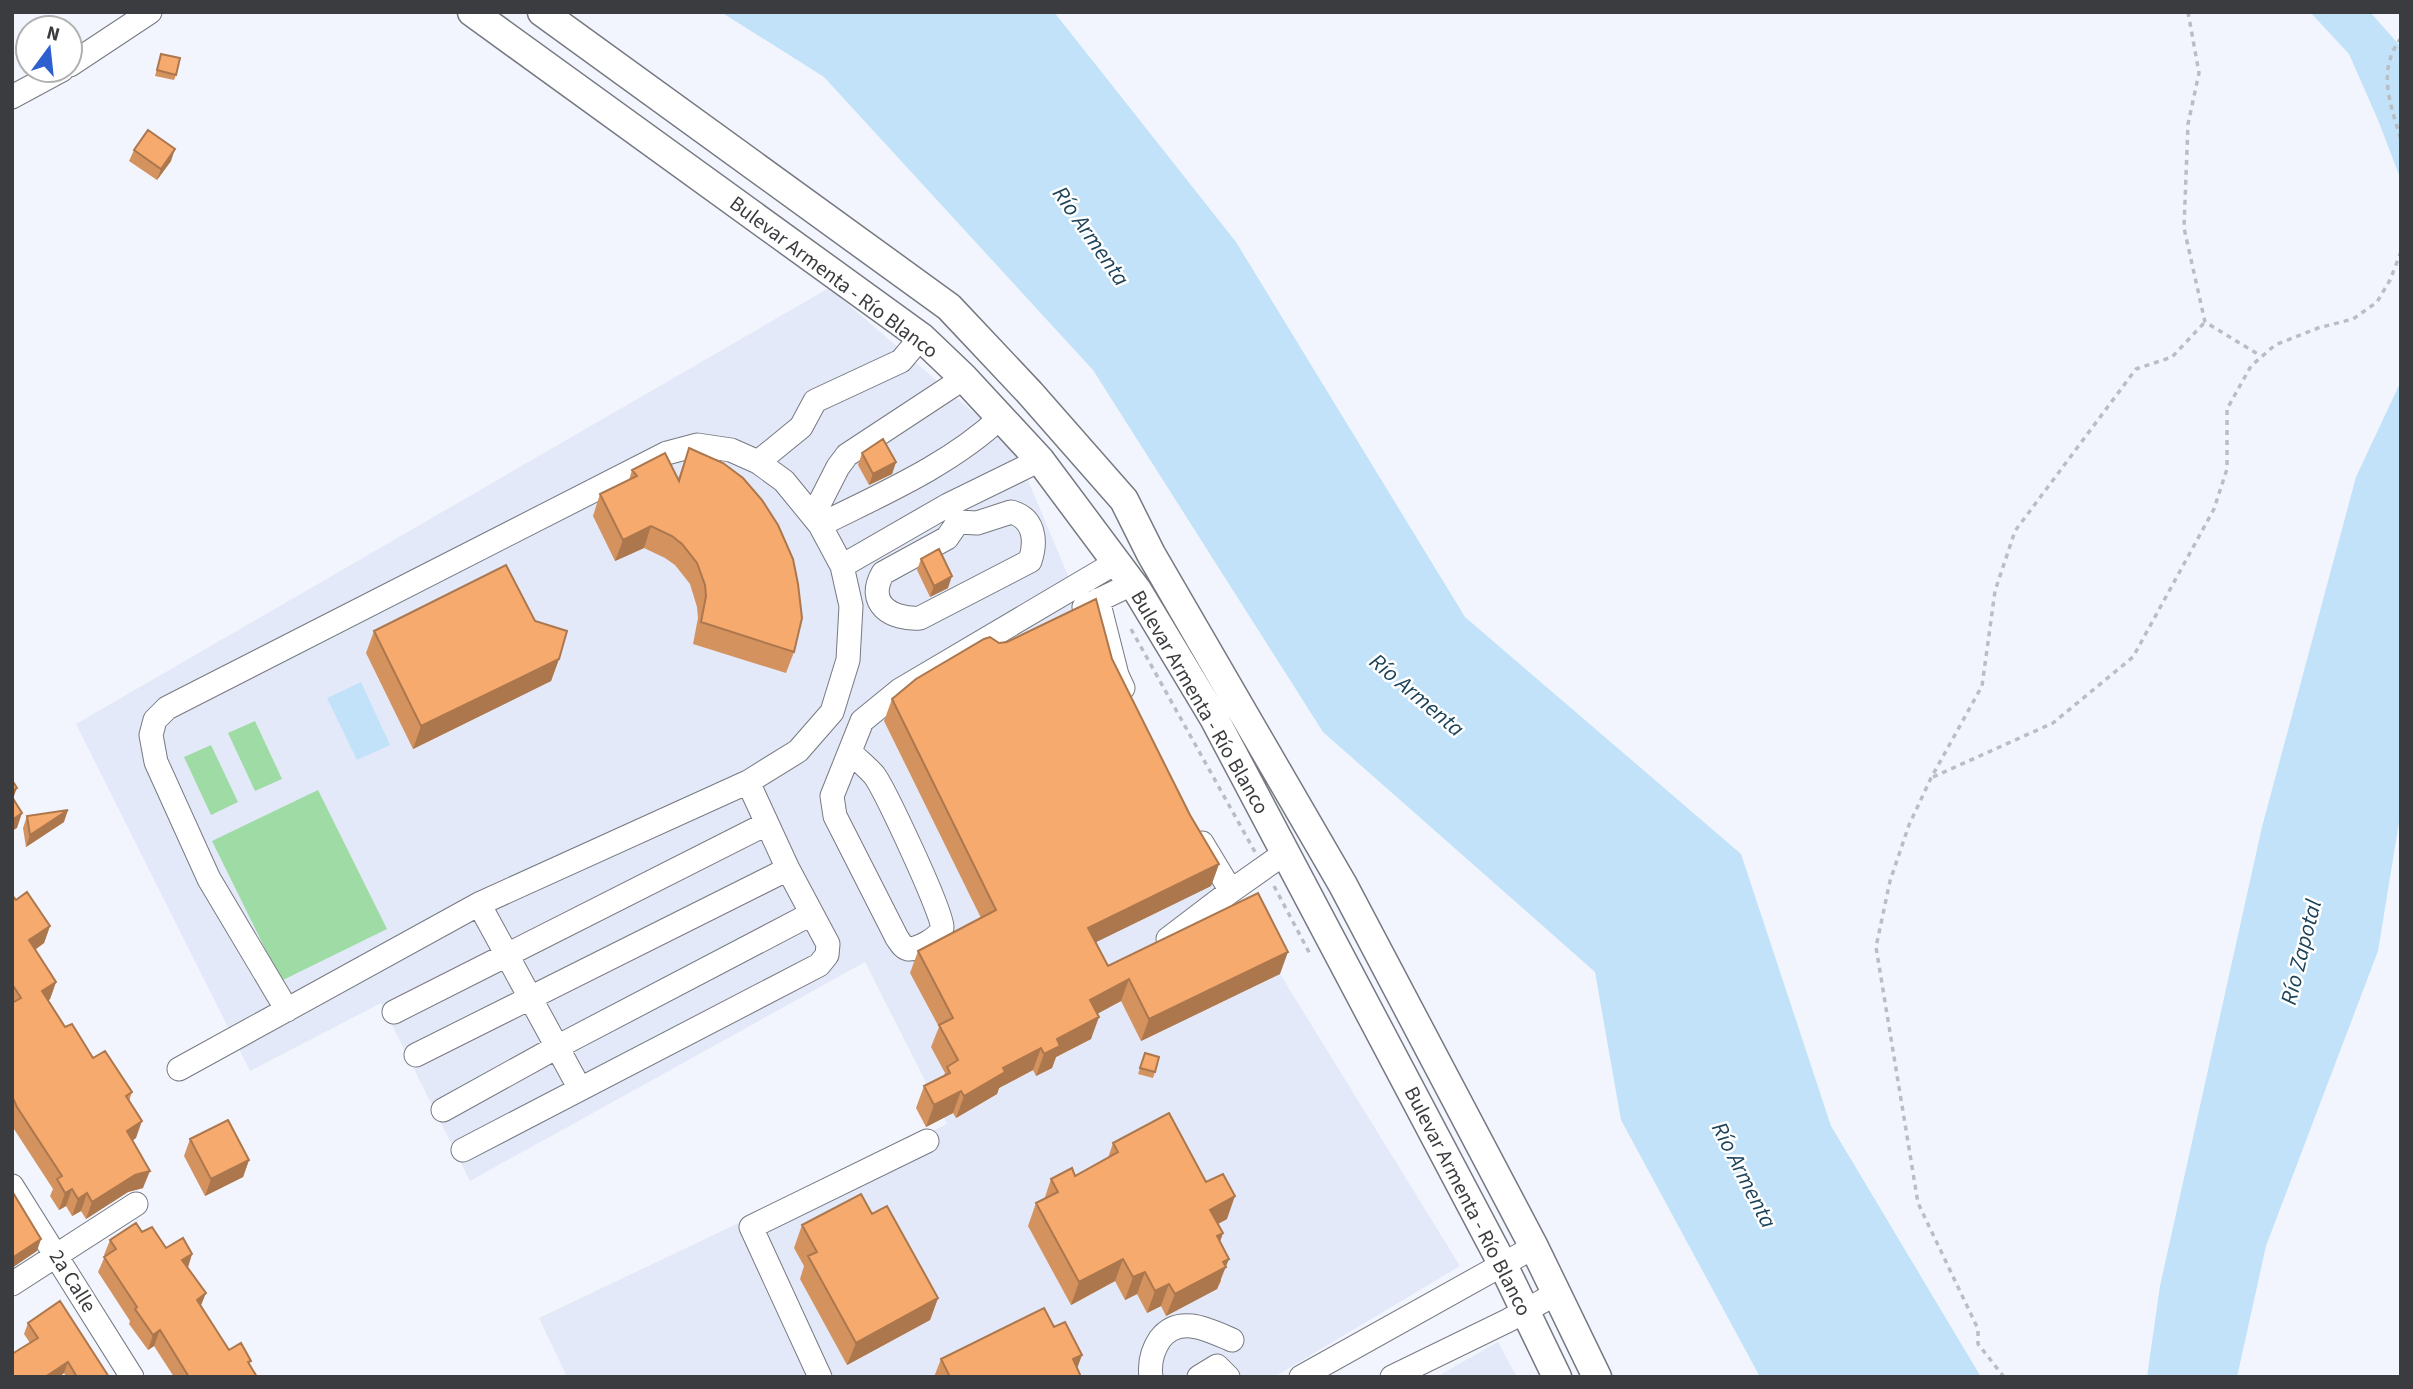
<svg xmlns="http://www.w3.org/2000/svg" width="2413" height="1389" viewBox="0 0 2413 1389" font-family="'Source Sans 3',sans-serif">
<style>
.built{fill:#e3e9f8}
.green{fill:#9fdca5}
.water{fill:#c1e2f9}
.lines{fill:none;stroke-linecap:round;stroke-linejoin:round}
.minor-casing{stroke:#767981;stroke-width:25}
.major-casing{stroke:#767981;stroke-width:31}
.path{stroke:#bbbdc4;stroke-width:3.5;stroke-dasharray:5 5;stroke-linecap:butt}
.minor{stroke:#fff;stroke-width:23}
.major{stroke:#fff;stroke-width:28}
.wall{fill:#d4925f}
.shaded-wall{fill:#ac774d}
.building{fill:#f6aa6e;stroke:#ac774d;stroke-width:2}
.labels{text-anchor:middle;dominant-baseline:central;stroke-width:5;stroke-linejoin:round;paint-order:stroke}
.street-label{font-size:21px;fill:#3b3c3f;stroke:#fff}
.water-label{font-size:23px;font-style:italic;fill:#1e445b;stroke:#fff}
</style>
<rect width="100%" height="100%" fill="#f2f5fd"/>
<!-- built -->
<path class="built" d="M 829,288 L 1014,447 L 1074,590 L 1218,883 L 1274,959 L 1280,974 L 1460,1266 L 1274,1377 L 567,1377 L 539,1318 L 947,1124 L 865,962 L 470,1181 L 381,1003 L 250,1071 L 76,724 Z
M 1498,1342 L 1517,1377 L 1436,1377 Z"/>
<!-- green -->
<path class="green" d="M 255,721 L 282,779 L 255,791 L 228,733 Z
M 211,745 L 238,802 L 211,815 L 184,757 Z
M 318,790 L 387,929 L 281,981 L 212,841 Z"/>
<!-- water -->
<path class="water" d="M 721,12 L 1054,12 L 1236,242 L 1465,617 L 1741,854 L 1831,1126 L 1981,1377 L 1760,1377 L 1621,1120 L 1595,972 L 1323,732 L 1093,370 L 824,77 Z
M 2310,12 L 2370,12 L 2401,47 L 2401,180 L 2378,120 L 2349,54 Z
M 2401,381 L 2401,810 L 2378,951 L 2266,1246 L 2237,1377 L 2147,1377 L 2160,1286 L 2262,827 L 2356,477 Z
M 361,682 L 390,745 L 357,760 L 327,698 Z"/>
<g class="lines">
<!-- minor casing -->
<g class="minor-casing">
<path id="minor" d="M 70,65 L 150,12
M 12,97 L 62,70
M 758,462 L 801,427 L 815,401 L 901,361 L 921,337
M 1011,512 C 1034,518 1037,540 1030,561 L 920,618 C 892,620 865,604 883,573 L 947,538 L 958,522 L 977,523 Z
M 813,516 L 838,467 L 847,455 L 964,378
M 820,525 C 882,494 950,465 1001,417
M 842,566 L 948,505 L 1040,460
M 1098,600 L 1117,675 L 1123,688
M 1084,607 L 1132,584
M 851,753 C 858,760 867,767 874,775 C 884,788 943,913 942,927 C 942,937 917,950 908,949 C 903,948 900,942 897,938 L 835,816 L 832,796 L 862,721 L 900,690 L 1115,563
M 1202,843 L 1231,891 L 1285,853
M 479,904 L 580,1089
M 1168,939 L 1231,891
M 394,1012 L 766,824
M 416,1055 L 788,869
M 179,1069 L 479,904 L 748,782 L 798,751 L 832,712 L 848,660 L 851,606 L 842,566 L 820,525 L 784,481 L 758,462 L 731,450 L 697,445 L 667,453 L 167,708 L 155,720 L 151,735 L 156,762 L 209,879 L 287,1010
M 443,1110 L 557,1047 L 811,914
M 463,1150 L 819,965 L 827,955 L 828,944 L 788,869 L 748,782
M 12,1186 L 132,1377
M 12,1284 L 136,1204
M 820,1377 L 751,1227 L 927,1141
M 1151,1377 C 1149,1363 1152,1351 1160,1339 C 1179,1314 1209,1330 1232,1340
M 1199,1377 L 1217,1366 L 1228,1377
M 1301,1377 L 1534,1247
M 1392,1377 L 1509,1320 L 1557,1293"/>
</g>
<!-- major casing -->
<g class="major-casing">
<path id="major" d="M 472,12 L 921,337 L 964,378 L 1040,460 L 1137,590 L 1214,718 L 1503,1265 L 1557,1377
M 542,12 L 949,307 L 1030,393 L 1124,500 L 1151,554 L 1343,885 L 1534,1247 L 1597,1377"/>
</g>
<!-- path -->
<path class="path" d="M 2188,12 L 2199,73 L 2188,124 L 2184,228 L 2205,322 L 2261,356
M 2401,38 C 2376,71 2391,105 2401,140
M 1131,629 L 1255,852
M 1933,777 L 2053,723 L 2133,657 L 2214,509 L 2227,469 L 2227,409 L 2251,366 L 2275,345 L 2318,328 L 2353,319 L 2377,302 L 2390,280 L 2401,252
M 1274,886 L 1310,954
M 2004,1377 L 1978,1344 L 1978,1329 L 1918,1203 L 1876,947 L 1890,881 L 1909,825 L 1931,778 L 1982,686 L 1995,591 L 2015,531 L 2136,369 L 2172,357 L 2205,322"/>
<!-- minor -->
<use href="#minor" class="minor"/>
<!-- major -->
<use href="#major" class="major"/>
</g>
<!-- wall -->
<path class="wall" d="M 161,54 L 176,75 L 174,80 L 155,76 Z
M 134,150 L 171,161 L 157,180 L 129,161 Z
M 689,448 L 794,652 L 786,673 L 693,644 L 698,618 L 697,607 L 690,584 L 675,565 L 665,558 L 644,548 L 615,561 L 593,516 L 600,494 L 629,480 L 632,470 L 678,479 Z
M 862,453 L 896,462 L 892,474 L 869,485 L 858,465 Z
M 921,559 L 948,588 L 930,597 L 917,570 Z
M 535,621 L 559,659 L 551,681 L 413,749 L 366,653 L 374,631 Z
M 999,643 L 1112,659 L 1190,815 L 1219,864 L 1211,886 L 1096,942 L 1108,966 L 1280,974 L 1141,1041 L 1121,1001 L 1097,1014 L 1091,1039 L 1056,1057 L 1052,1068 L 1036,1076 L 1033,1070 L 999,1088 L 997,1094 L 956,1118 L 953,1113 L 926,1127 L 916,1108 L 924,1086 L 944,1076 L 945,1073 L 931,1047 L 939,1027 L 910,973 L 918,951 L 981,918 L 884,721 L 892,699 Z
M 27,816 L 64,822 L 26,847 L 23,828 Z
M 12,895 L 16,900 L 50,926 L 44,943 L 35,950 L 56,982 L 50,999 L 48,1001 L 65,1027 L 93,1058 L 132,1092 L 129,1101 L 136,1138 L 132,1141 L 143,1188 L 128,1192 L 86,1219 L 81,1211 L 72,1216 L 66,1206 L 59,1210 L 50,1196 L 53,1189 L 12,1126 Z
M 1145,1053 L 1155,1072 L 1153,1078 L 1138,1074 Z
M 190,1139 L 249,1160 L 243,1177 L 205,1196 L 184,1156 Z
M 1113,1143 L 1227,1219 L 1218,1224 L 1223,1233 L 1220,1242 L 1221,1281 L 1217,1289 L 1166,1316 L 1161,1306 L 1147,1313 L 1137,1294 L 1125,1300 L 1115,1281 L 1071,1305 L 1028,1226 L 1036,1203 L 1044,1200 L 1051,1179 L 1075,1176 L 1108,1158 Z
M 872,1214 L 938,1298 L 930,1320 L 847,1365 L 800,1279 L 804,1266 L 794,1248 L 802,1225 Z
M 142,1232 L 166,1248 L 192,1254 L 188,1268 L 201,1306 L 229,1350 L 251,1361 L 249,1365 L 257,1377 L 174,1377 L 154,1346 L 148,1350 L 129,1324 L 130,1321 L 98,1272 L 105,1256 L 104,1255 L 110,1240 Z
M 28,1323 L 109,1377 L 66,1377 L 64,1373 L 59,1377 L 12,1377 L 12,1354 L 30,1343 L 24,1334 Z
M 1054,1327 L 1081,1377 L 934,1377 L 941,1359 Z"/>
<!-- shaded-wall -->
<path class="shaded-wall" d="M 175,149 L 171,161 L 157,180 L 161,169 Z
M 896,462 L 892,474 L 869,485 L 873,474 Z
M 651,526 L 644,548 L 615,561 L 623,540 Z
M 952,576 L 948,588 L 930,597 L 934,586 Z
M 559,659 L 551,681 L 413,749 L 421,726 Z
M 17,788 L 12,801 L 12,791 Z
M 68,810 L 64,822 L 26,847 L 30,835 Z
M 22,813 L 17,828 L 12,831 L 12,820 Z
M 1219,864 L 1211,886 L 1080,950 L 1088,928 Z
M 50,926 L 44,943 L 23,958 L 29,940 Z
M 1288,952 L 1280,974 L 1141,1041 L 1149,1019 Z
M 1129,979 L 1121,1001 L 1082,1022 L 1090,1000 Z
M 56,982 L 50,999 L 35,1008 L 42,991 Z
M 1099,1017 L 1091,1039 L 1056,1057 L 1052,1068 L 1036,1076 L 1044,1054 L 1057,1039 Z
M 1041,1048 L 1033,1070 L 999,1088 L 997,1094 L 956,1118 L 964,1096 L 1003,1068 Z
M 961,1091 L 953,1113 L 926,1127 L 934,1105 Z
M 142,1121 L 136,1138 L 120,1148 L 127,1131 Z
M 249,1160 L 243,1177 L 205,1196 L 211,1179 Z
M 150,1171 L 143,1188 L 128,1192 L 86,1219 L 92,1202 L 135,1175 Z
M 72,1189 L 66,1206 L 59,1210 L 65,1193 Z
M 87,1193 L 81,1211 L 72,1216 L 78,1199 Z
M 1235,1196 L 1227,1219 L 1202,1232 L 1210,1210 Z
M 1223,1233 L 1215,1255 L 1217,1236 Z
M 41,1239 L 37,1251 L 12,1268 L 12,1258 Z
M 192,1254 L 187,1269 L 182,1260 Z
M 1123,1259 L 1115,1281 L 1071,1305 L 1079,1282 Z
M 1229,1259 L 1217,1289 L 1166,1316 L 1175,1294 Z
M 1145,1272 L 1137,1294 L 1125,1300 L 1133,1277 Z
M 1169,1284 L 1161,1306 L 1147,1313 L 1155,1291 Z
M 206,1293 L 200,1308 L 197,1300 Z
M 938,1298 L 930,1320 L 847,1365 L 856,1343 Z
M 160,1330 L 154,1346 L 148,1350 L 153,1335 Z
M 1082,1355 L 1074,1377 L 1073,1359 Z
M 68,1362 L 64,1373 L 59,1377 L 45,1377 Z"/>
<!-- building -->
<path class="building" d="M 161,54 L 180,58 L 176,75 L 157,70 Z
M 148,130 L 175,149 L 161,169 L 134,150 Z
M 883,439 L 896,462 L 873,474 L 862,453 Z
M 689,448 L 723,463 L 743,478 L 762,500 L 778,525 L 793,559 L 798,584 L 802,618 L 794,652 L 701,622 L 706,596 L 705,585 L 697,563 L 682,544 L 672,536 L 651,526 L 623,540 L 600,494 L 637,476 L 632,470 L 665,453 L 679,481 Z
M 939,549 L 952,576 L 934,586 L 921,559 Z
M 506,565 L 535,621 L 567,631 L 559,659 L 421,726 L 374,631 Z
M 1096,599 L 1112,659 L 1190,815 L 1219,864 L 1088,928 L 1108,966 L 1258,893 L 1288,952 L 1149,1019 L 1129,979 L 1090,1000 L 1099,1017 L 1057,1039 L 1060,1046 L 1044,1054 L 1041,1048 L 1003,1068 L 1005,1072 L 964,1096 L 961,1091 L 934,1105 L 924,1086 L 950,1073 L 947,1067 L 958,1060 L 939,1025 L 953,1018 L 918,951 L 996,910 L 892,699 L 916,679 L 984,639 L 990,637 L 999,643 L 1007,642 Z
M 12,780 L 17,788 L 12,791 Z
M 12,797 L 22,813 L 12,820 Z
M 68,810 L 30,835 L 27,816 Z
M 27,892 L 50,926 L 29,940 L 56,982 L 42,991 L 65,1027 L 72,1024 L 93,1058 L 105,1051 L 132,1092 L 126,1096 L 142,1121 L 127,1131 L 150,1171 L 135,1175 L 92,1202 L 87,1193 L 78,1199 L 72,1189 L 65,1193 L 57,1179 L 62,1176 L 17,1107 L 12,1096 L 12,1003 L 21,998 L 12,984 L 12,895 L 16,900 Z
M 1145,1053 L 1159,1057 L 1155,1072 L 1140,1068 Z
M 1169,1113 L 1206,1182 L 1223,1174 L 1235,1196 L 1210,1210 L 1223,1233 L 1217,1236 L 1229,1259 L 1223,1262 L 1226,1267 L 1175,1294 L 1169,1284 L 1155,1291 L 1145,1272 L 1133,1277 L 1123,1259 L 1079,1282 L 1036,1203 L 1058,1192 L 1051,1179 L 1072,1168 L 1075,1176 L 1118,1152 L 1113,1143 Z
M 228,1120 L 249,1160 L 211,1179 L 190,1139 Z
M 12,1191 L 41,1239 L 12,1258 Z
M 861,1194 L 872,1214 L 887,1206 L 938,1298 L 856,1343 L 808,1256 L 817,1252 L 802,1225 Z
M 136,1223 L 142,1232 L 152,1227 L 166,1248 L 183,1238 L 192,1254 L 182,1260 L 206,1293 L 197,1300 L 229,1350 L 241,1343 L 251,1361 L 248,1362 L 257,1377 L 189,1377 L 160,1330 L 153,1335 L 135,1309 L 137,1307 L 104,1257 L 116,1249 L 110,1240 Z
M 60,1301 L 109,1377 L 77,1377 L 68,1362 L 45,1377 L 14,1377 L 12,1374 L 12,1354 L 38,1338 L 28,1323 Z
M 1044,1308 L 1054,1327 L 1065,1322 L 1082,1355 L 1073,1359 L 1081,1377 L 950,1377 L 941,1359 Z"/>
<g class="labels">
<!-- street labels -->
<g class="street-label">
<text transform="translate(834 277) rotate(37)">Bulevar Armenta - Río Blanco</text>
<text transform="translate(1200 702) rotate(60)">Bulevar Armenta - Río Blanco</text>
<text transform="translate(1468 1201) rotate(63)">Bulevar Armenta - Río Blanco</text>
<text transform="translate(73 1281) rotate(58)">2a Calle</text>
</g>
<!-- water labels -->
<g class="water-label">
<text transform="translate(1091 236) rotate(55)">Río Armenta</text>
<text transform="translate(1417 695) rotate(40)">Río Armenta</text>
<text transform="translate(2301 952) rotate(-76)">Río Zapotal</text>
<text transform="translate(1744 1175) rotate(63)">Río Armenta</text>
</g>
</g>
<!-- border -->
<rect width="2413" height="1389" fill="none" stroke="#3b3c3f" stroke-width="28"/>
<!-- north arrow -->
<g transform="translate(49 49) rotate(15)"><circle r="33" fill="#ffffff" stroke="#b1b1b2" stroke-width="2"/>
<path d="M0-5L12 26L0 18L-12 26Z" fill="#2d5fce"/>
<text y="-10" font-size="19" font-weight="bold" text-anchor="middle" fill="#3b3c3f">N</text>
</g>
</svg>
